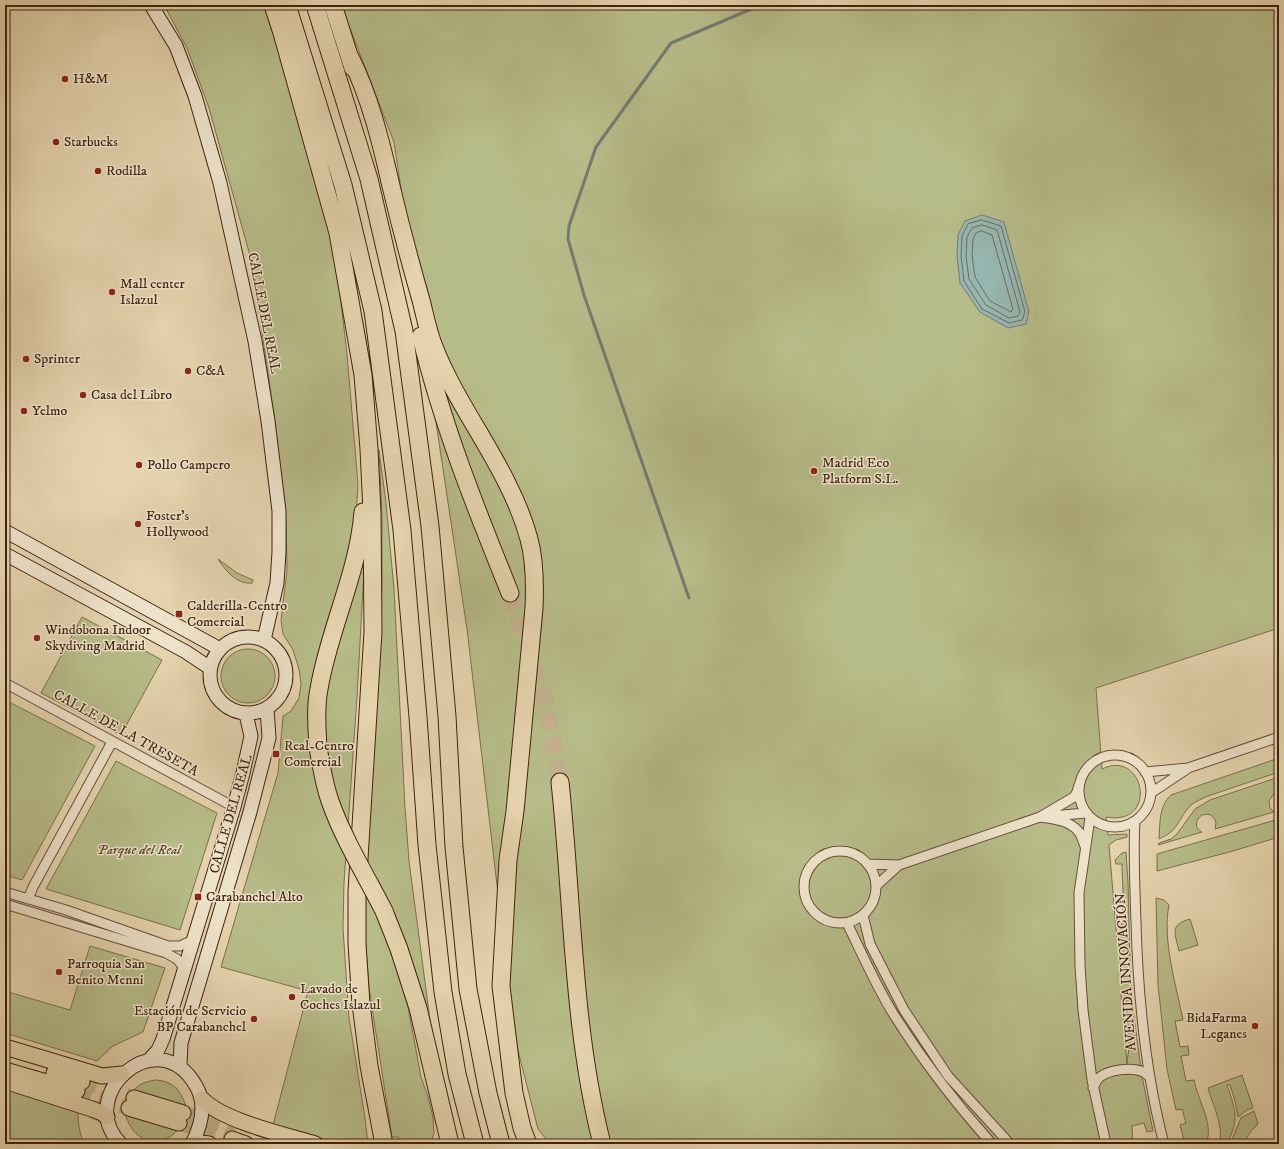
<svg xmlns="http://www.w3.org/2000/svg" width="1284" height="1149" viewBox="0 0 1284 1149" font-family="'IM FELL DW Pica',serif">
<style>
.green{fill:#b6bc89;stroke:#7c6f4c}
.water{fill:#96b7b0;stroke:#747b70}
.lines{fill:none;stroke-linecap:round;stroke-linejoin:round}
.shore{stroke:#6c6c60;stroke-width:1}
.stream{stroke:#747b70;stroke-width:3}
.primary-tunnel{stroke:#c3b08e;stroke-width:15;stroke-dasharray:15 8;stroke-linecap:butt}
.highway-tunnel{stroke:#c3b08e;stroke-width:17;stroke-dasharray:17 8;stroke-linecap:butt}
.street-casing{stroke:#6a4e37;stroke-width:11}
.secondary-casing{stroke:#41220f;stroke-width:15}
.primary-casing{stroke:#41220f;stroke-width:17}
.highway-casing{stroke:#41220f;stroke-width:19}
.street{stroke:#ede2ca;stroke-width:9}
.secondary{stroke:#ede2ca;stroke-width:13}
.primary{stroke:#e4d3ae;stroke-width:15}
.highway{stroke:#e4d3ae;stroke-width:17}
.highway-bridge-casing{stroke:#41220f;stroke-width:19;stroke-linecap:butt}
.highway-bridge{stroke:#e4d3ae;stroke-width:17}
.poi-dot{fill:#8f2418;stroke:#ede2ca;stroke-width:1.5}
.labels{text-anchor:middle;dominant-baseline:central;stroke-width:3;stroke-linejoin:round;paint-order:stroke}
.poi-label{font-size:14px;fill:#41220f;stroke:#ede2ca;text-anchor:start}
.street-label{font-size:14px;fill:#41220f;stroke:#ede2ca}
.park-label{font-size:14px;font-style:italic;fill:#5e482e;stroke:#ede2ca}
</style>
<rect width="100%" height="100%" fill="#e4d3ae"/>
<filter id="stains"><feTurbulence type="fractalNoise" baseFrequency=".005" numOctaves="4"/><feColorMatrix values="0 0 0 0 .2 0 0 0 0 .09 0 0 0 0 .02 0 0 0 .5 -.17"/></filter>
<radialGradient id="worn" r=".72"><stop offset=".6" stop-color="#630" stop-opacity="0"/><stop offset="1" stop-color="#630" stop-opacity=".3"/></radialGradient>
<!-- green -->
<path class="green" d="M 164,5 L 266,5 L 333,235 L 347,354 L 358,485 L 356,517 L 323,694 L 365,552 L 357,697 L 344,883 L 343,928 L 349,1018 L 365,1118 L 368,1144 L 341,1144 L 273,1125 L 308,991 L 221,967 L 278,773 L 283,716 L 291,711 L 299,698 L 301,684 L 299,669 L 293,650 L 283,634 L 281,620 L 287,570 L 286,520 L 274,415 L 252,263 L 209,108 L 187,48 Z
M 341,5 L 1279,5 L 1279,628 L 1096,688 L 1102,769 C 1145,748 1159,827 1106,817 L 1108,835 L 1127,834 L 1127,837 L 1116,840 L 1109,845 L 1117,940 C 1127,920 1122,886 1122,864 L 1116,864 L 1115,860 L 1122,853 L 1126,852 L 1128,882 L 1130,965 L 1132,1001 L 1125,1001 L 1125,993 L 1121,993 L 1127,1064 L 1129,1046 L 1127,1010 L 1133,1010 L 1142,1076 L 1153,1131 L 1147,1132 L 1144,1123 L 1132,1126 L 1133,1144 L 550,1144 L 538,1129 L 515,1039 L 467,629 L 394,142 Z
M 379,450 L 386,503 L 394,589 L 405,808 L 409,861 L 432,1035 L 422,991 L 399,928 L 394,954 L 408,1007 L 421,1077 L 428,1097 L 433,1117 L 434,1134 L 430,1144 L 400,1144 L 398,1137 L 392,1137 L 369,988 L 363,907 L 382,586 L 382,517 Z
M 218,559 L 237,573 L 253,580 L 252,583 C 237,585 225,570 218,559 Z
M 82,617 L 162,660 L 121,735 L 41,693 Z
M221 676a27 27 0 1 1 54 0a27 27 0 1 1-54 0Z
M 5,700 L 95,746 L 22,880 L 5,875 Z
M 1279,758 L 1279,772 L 1208,796 C 1202,799 1196,801 1191,805 C 1178,818 1180,830 1159,839 C 1160,823 1159,806 1171,795 Z
M 116,761 L 217,813 L 180,930 L 46,889 Z
M 1279,777 L 1279,794 L 1273,795 L 1269,801 L 1270,808 L 1274,812 L 1215,829 L 1216,823 C 1214,815 1209,813 1202,815 C 1195,820 1194,828 1202,832 L 1158,845 L 1159,843 L 1171,839 L 1177,834 L 1195,809 L 1210,800 Z
M 1279,819 L 1279,837 L 1233,851 L 1157,871 L 1157,854 Z
M 1156,898 L 1164,900 L 1169,905 C 1162,940 1176,984 1183,1020 L 1175,1021 L 1180,1047 L 1188,1046 L 1189,1055 L 1181,1056 L 1186,1081 L 1194,1080 C 1197,1098 1216,1128 1205,1144 L 1185,1144 L 1180,1125 L 1186,1123 L 1182,1109 L 1176,1110 L 1167,1069 L 1161,1012 L 1158,985 Z
M 1190,919 L 1198,945 L 1179,951 C 1175,933 1169,925 1190,919 Z
M 90,946 L 165,968 L 143,1032 L 113,1046 L 97,1061 L 5,1033 L 5,991 L 70,1010 Z
M 1242,1075 L 1253,1108 L 1247,1110 L 1238,1117 L 1235,1101 L 1230,1085 L 1227,1085 C 1235,1109 1240,1119 1227,1143 L 1219,1144 C 1225,1128 1212,1103 1208,1088 Z
M 155,1080 C 173,1081 181,1090 186,1107 L 134,1090 C 140,1083 146,1082 155,1080 Z
M 5,1087 L 78,1111 C 78,1122 79,1134 85,1144 L 5,1144 Z
M 1254,1111 L 1258,1124 L 1250,1132 L 1243,1144 L 1230,1144 L 1241,1118 Z
M 125,1114 L 177,1130 C 173,1136 169,1138 161,1140 C 142,1144 131,1132 125,1114 Z"/>
<!-- water -->
<path class="water" d="M 982,215 L 1004,222 L 1029,312 L 1026,324 L 1008,328 L 980,312 L 960,283 L 957,256 L 958,235 L 965,221 Z"/>
<g class="lines">
<!-- shore -->
<path class="shore" d="M 982,220 L 1001,226 L 1025,312 L 1022,320 L 1009,323 L 982,309 L 964,281 L 961,256 L 962,236 L 968,224 Z
M 982,225 L 997,230 L 1020,312 L 1018,316 L 1009,318 L 986,305 L 969,279 L 966,256 L 967,237 L 972,228 Z
M 982,231 L 992,235 L 1013,309 L 1011,312 L 990,301 L 975,277 L 972,255 L 973,239 L 976,233 Z"/>
<!-- stream -->
<path class="stream" d="M 689,598 L 584,295 L 568,239 L 569,226 L 596,147 L 671,43 L 761,5"/>
<!-- primary-tunnel -->
<path class="primary-tunnel" d="M 82,1082 L 134,1098
M 77,1091 L 129,1108
M 183,1113 L 237,1129
M 179,1123 L 232,1139"/>
<!-- highway-tunnel -->
<path class="highway-tunnel" d="M 510,593 L 544,696 L 560,782"/>
<!-- street casing -->
<g class="street-casing">
<path id="street" d="M 5,683 L 234,807
M1079 791a36 36 0 1 1 72 0a36 36 0 1 1-72 0Z
M 1145,772 L 1188,768 L 1279,737
M 1151,793 L 1187,769
M 1051,816 L 1086,813
M 1040,817 C 1054,819 1069,820 1079,832 C 1082,836 1083,842 1085,846
M 1090,818 L 1079,893 L 1080,966 L 1083,1010 L 1092,1080 L 1106,1144
M 1135,821 C 1133,855 1135,888 1136,922 C 1138,997 1145,1071 1164,1144
M804 887a36 36 0 1 1 72 0a36 36 0 1 1-72 0Z
M 868,864 L 899,865 L 1040,817 L 1074,797 L 1077,792 L 1079,785
M 876,886 L 899,865
M 5,892 L 66,910 L 168,946 L 180,946 L 193,940
M 28,899 L 33,887 L 112,742
M 5,904 L 166,953 L 177,959 L 184,968
M 863,915 L 870,944 L 904,1010 L 948,1076 L 1010,1144
M 847,923 C 862,954 876,986 894,1015 C 923,1061 956,1104 992,1144
M 1093,1088 C 1095,1084 1097,1079 1100,1077 C 1109,1070 1130,1067 1141,1071 C 1144,1072 1147,1075 1149,1076"/>
</g>
<!-- secondary casing -->
<g class="secondary-casing">
<path id="secondary" d="M 151,5 L 176,46 L 195,96 L 220,183 L 255,341 L 268,421 L 279,511 L 279,552 L 277,583 L 264,640
M 5,531 L 220,649
M 5,554 L 186,652 L 210,668
M210 675a38 38 0 1 1 76 0a38 38 0 1 1-76 0Z
M 149,1060 L 158,1050 L 163,1039 L 234,807 L 243,773 L 251,736 L 246,714
M 180,1066 L 181,1043 L 250,812 L 269,738 L 267,709
M 121,1144 C 73,1096 158,1019 196,1086 C 207,1104 201,1126 192,1144"/>
</g>
<!-- primary casing -->
<g class="primary-casing">
<path id="primary" d="M 5,1047 L 102,1076 L 122,1074
M 5,1070 L 77,1091
M 54,1073 L 82,1082
M 5,1081 L 92,1109 L 102,1113 L 107,1117
M 134,1098 L 183,1113
M 202,1099 C 223,1121 285,1135 315,1144
M 129,1108 L 179,1123
M 232,1139 L 246,1144
M 192,1144 L 201,1143 L 209,1144"/>
</g>
<!-- highway casing -->
<g class="highway-casing">
<path id="highway" d="M 273,5 L 282,33 L 338,233 L 363,375 L 369,449 L 372,512 L 373,632 L 357,891 L 357,944 L 361,1004 L 369,1066 L 383,1139
M 287,5 L 343,185 L 373,311 L 402,530 L 418,717 L 427,845 L 443,992 L 457,1074 L 475,1144
M 315,5 L 369,179 L 404,331 L 430,526 L 447,716 L 454,847 L 468,989 L 488,1093 L 501,1144
M 333,5 L 353,68
M 350,57 C 370,97 381,142 391,186 C 400,224 410,262 421,300 C 425,316 428,332 434,347 C 460,413 510,469 529,539 C 535,561 535,585 534,608 L 515,811 L 508,860 L 501,986 L 514,1093 L 522,1128 L 528,1144
M 421,336 C 442,424 476,509 510,593
M 318,747 C 317,728 315,708 319,689 C 329,629 358,574 363,512
M 560,782 C 573,903 572,1026 602,1144
M 384,911 L 399,949 L 418,1008 L 450,1144"/>
</g>
<!-- street -->
<use href="#street" class="street"/>
<!-- secondary -->
<use href="#secondary" class="secondary"/>
<!-- primary -->
<use href="#primary" class="primary"/>
<!-- highway -->
<use href="#highway" class="highway"/>
<!-- highway-bridge casing -->
<g class="highway-bridge-casing">
<path id="highway-bridge" d="M 318,747 C 321,765 324,784 330,801 C 343,838 366,876 384,911"/>
</g>
<!-- highway-bridge -->
<use href="#highway-bridge" class="highway-bridge"/>
</g>
<!-- markers -->
<g class="poi-dot">
<circle cx="65" cy="79" r="4"/>
<circle cx="56" cy="142" r="4"/>
<circle cx="98" cy="171" r="4"/>
<circle cx="112" cy="292" r="4"/>
<circle cx="26" cy="359" r="4"/>
<circle cx="188" cy="371" r="4"/>
<circle cx="83" cy="395" r="4"/>
<circle cx="24" cy="411" r="4"/>
<circle cx="139" cy="465" r="4"/>
<circle cx="814" cy="471" r="4"/>
<circle cx="138" cy="524" r="4"/>
<rect x="175" y="610" width="8" height="8" rx="2"/>
<circle cx="37" cy="638" r="4"/>
<rect x="272" y="750" width="8" height="8" rx="2"/>
<rect x="194" y="893" width="8" height="8" rx="2"/>
<circle cx="59" cy="972" r="4"/>
<circle cx="292" cy="997" r="4"/>
<circle cx="254" cy="1019" r="4"/>
<circle cx="1255" cy="1026" r="4"/>
</g>
<g class="labels">
<!-- poi labels -->
<g class="poi-label">
<text x="73" y="79">H&amp;M</text>
<text x="64" y="142">Starbucks</text>
<text x="106" y="171">Rodilla</text>
<text x="120" y="284">Mall center<tspan x="120" dy="16">Islazul</tspan></text>
<text x="34" y="359">Sprinter</text>
<text x="196" y="371">C&amp;A</text>
<text x="91" y="395">Casa del Libro</text>
<text x="32" y="411">Yelmo</text>
<text x="822" y="463">Madrid Eco<tspan x="822" dy="16">Platform S.L.</tspan></text>
<text x="147" y="465">Pollo Campero</text>
<text x="146" y="516">Foster's<tspan x="146" dy="16">Hollywood</tspan></text>
<text x="187" y="606">Calderilla-Centro<tspan x="187" dy="16">Comercial</tspan></text>
<text x="45" y="630">Windobona Indoor<tspan x="45" dy="16">Skydiving Madrid</tspan></text>
<text x="284" y="746">Real-Centro<tspan x="284" dy="16">Comercial</tspan></text>
<text x="206" y="897">Carabanchel Alto</text>
<text x="67" y="964">Parroquia San<tspan x="67" dy="16">Benito Menni</tspan></text>
<text x="300" y="989">Lavado de<tspan x="300" dy="16">Coches Islazul</tspan></text>
<text x="246" y="1011" text-anchor="end">Estación de Servicio<tspan x="246" dy="16">BP Carabanchel</tspan></text>
<text x="1247" y="1018" text-anchor="end">BidaFarma<tspan x="1247" dy="16">Leganes</tspan></text>
</g>
<!-- street labels -->
<g class="street-label">
<text transform="translate(264 313) rotate(79)">CALLE DEL REAL</text>
<text transform="translate(126 733) rotate(29)">CALLE DE LA TRESETA</text>
<text transform="translate(231 814) rotate(-74)">CALLE DEL REAL</text>
<text transform="translate(1126 972) rotate(-94)">AVENIDA INNOVACIÓN</text>
</g>
<!-- park labels -->
<g class="park-label">
<text x="139" y="850">Parque del Real</text>
</g>
</g>
<!-- margin -->
<rect width="1284" height="1149" fill="none" stroke="#e4d3ae" stroke-width="20"/>
<rect x="6" y="6" width="1272" height="1137" fill="none" stroke="#41220f" stroke-width="2"/>
<rect x="10" y="10" width="1264" height="1129" fill="none" stroke="#41220f"/>
<rect width="100%" height="100%" filter="url(#stains)"/>
<rect width="100%" height="100%" fill="url(#worn)"/>
</svg>
